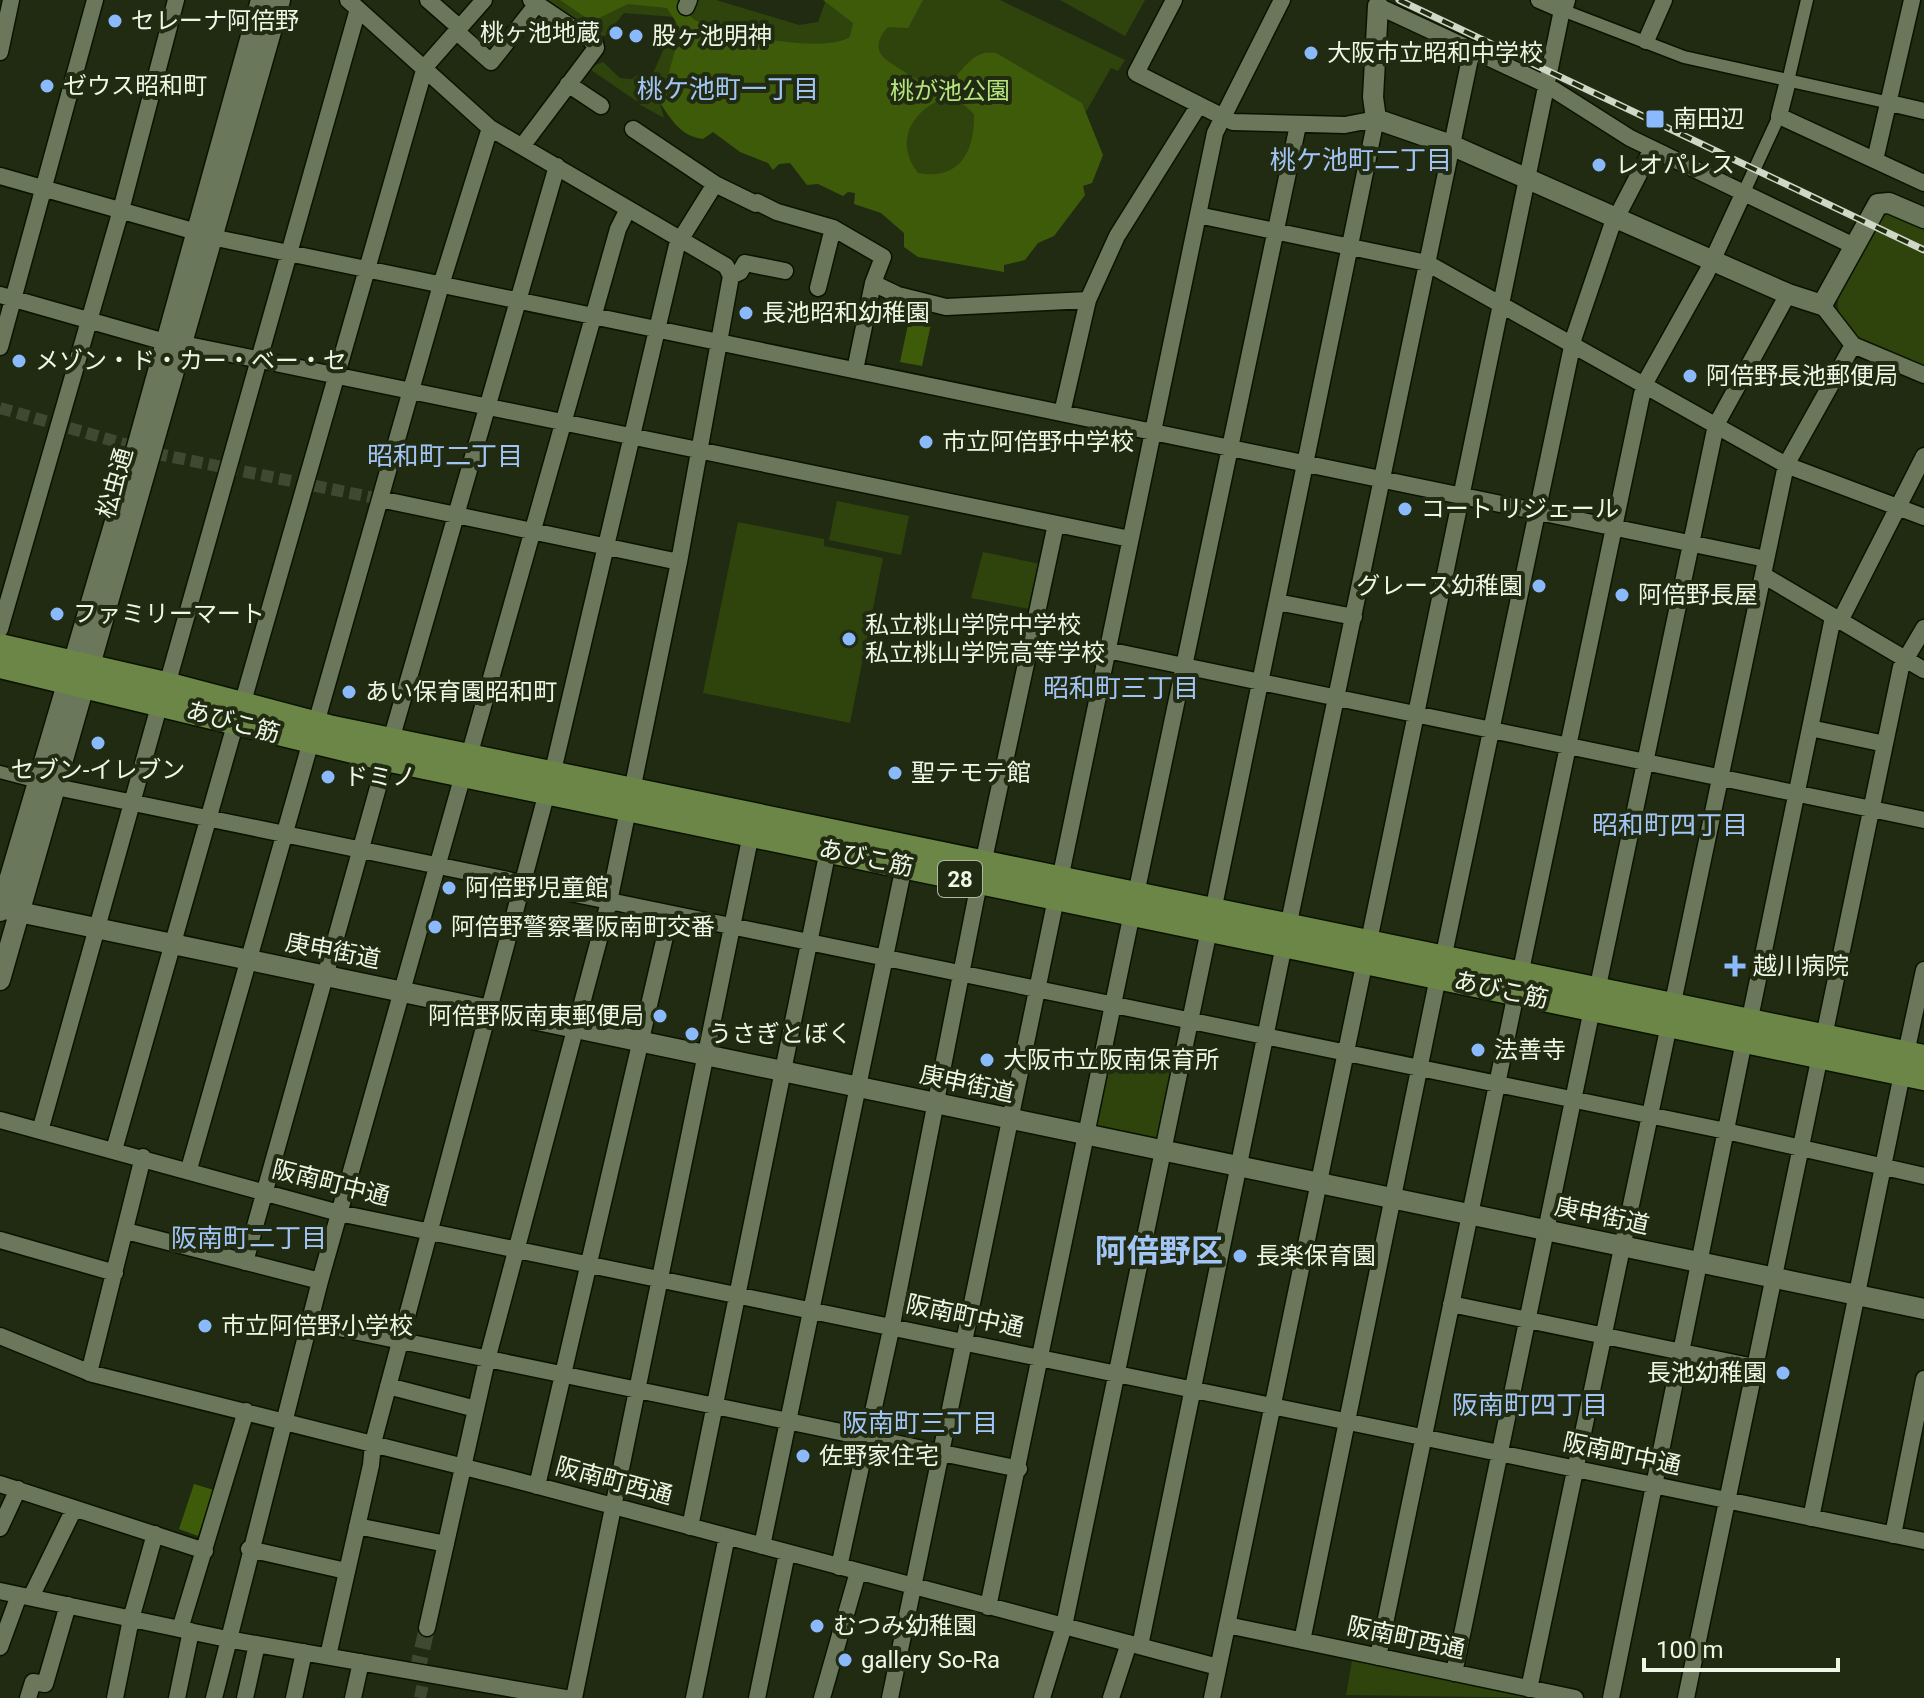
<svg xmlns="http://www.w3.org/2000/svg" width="1924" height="1698" viewBox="0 0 1924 1698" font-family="Roboto,'Noto Sans JP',sans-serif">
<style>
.green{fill:#2f440d}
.water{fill:#3e5b0a;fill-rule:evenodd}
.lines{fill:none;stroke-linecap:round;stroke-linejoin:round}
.pedestrian-tunnel{stroke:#3f4932;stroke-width:12;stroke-dasharray:12 6;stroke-linecap:butt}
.minor-tunnel{stroke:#3f4932;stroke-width:16;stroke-dasharray:16 8;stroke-linecap:butt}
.pedestrian-casing{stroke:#0a1300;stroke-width:15}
.minor-casing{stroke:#0a1300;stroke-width:19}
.tertiary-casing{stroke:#0a1300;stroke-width:23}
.primary-casing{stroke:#0a1300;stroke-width:27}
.pedestrian{stroke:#6a775b;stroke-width:12}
.minor{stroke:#6a775b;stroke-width:16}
.tertiary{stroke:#6a775b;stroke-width:20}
.primary{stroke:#6b8647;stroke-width:24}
.rail-casing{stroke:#cfd8c6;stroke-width:7}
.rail{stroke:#202b12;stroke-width:4;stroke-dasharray:12;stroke-linecap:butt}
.poi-dot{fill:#8bbafc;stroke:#202b12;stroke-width:3}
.labels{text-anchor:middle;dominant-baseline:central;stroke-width:8;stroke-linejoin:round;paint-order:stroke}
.shield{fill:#202b12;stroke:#b0b9a6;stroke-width:2}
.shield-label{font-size:22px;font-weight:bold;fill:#eef6e6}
.poi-label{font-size:24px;fill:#eef6e6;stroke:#202b12;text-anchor:start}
.park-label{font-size:24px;fill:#b7e47f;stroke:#202b12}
.street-label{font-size:24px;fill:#eef6e6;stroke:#202b12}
.neighbourhood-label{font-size:26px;fill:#a2c5f6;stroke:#202b12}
.district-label{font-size:32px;font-weight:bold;fill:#a2c5f6;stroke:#202b12}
</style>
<rect width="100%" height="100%" fill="#202b12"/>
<!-- green -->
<path class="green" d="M 543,0 L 716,0 L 799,25 L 818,22 L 826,0 L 1000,0 L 1125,60 L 1118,71 L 1111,68 L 1087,110 L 1057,134 L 923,196 L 674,17 L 624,13 L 605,36 L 596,36 Z
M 1060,0 L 1145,0 L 1125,36 Z
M 676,21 L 680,25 L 679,43 L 659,100 L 664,118 L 639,104 L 649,82 L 638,102 L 588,68 L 603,62 L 620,78 L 632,79 L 640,73 L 651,78 Z
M 1893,212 L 1924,226 L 1924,366 C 1892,353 1828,340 1839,292 C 1842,280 1853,265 1859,254 C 1867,238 1875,216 1893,212 Z
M 837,501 L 909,516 L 901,555 L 829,540 Z
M 738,522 L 824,539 L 824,546 L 883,558 L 850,723 L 703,693 Z
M 983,552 L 1040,564 L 1030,609 L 971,598 Z
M 1108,1053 L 1175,1068 L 1161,1135 L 1156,1138 L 1095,1126 Z
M 1353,1655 L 1553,1698 L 1346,1695 Z"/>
<!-- water -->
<path class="water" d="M 560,0 L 677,0 C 683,7 690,19 699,22 C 729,35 823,54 850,37 L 853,23 L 823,0 L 923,0 L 908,28 L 888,27 C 882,33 877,42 879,50 C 881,59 895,65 903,71 C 964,112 955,46 996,53 L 1082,103 L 1103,155 L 1092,183 L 1083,186 L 1085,195 L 1054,236 L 1038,243 L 1025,260 L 1004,265 L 1004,272 L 918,257 L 904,247 L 904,233 L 881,213 L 854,204 L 855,193 L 848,192 L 843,196 L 818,184 L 807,185 L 790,163 L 779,164 L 773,170 L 768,163 L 740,152 L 713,132 L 703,139 C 680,136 672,120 660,103 L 681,30 L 667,8 L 628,4 L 599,18 L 585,17 ZM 945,98 L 963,104 L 974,114 C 975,152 959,181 918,173 C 894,143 911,110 945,98 Z
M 910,315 L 932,319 L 922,366 L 900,362 Z
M 194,1484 L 214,1490 L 198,1536 L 179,1529 Z"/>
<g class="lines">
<!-- pedestrian-tunnel -->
<path class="pedestrian-tunnel" d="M 0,408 L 163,455 L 380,499
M 420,1698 L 425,1674"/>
<!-- minor-tunnel -->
<path class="minor-tunnel" d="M 417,1672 L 427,1628"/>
<!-- pedestrian casing -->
<g class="pedestrian-casing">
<path id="pedestrian" d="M 1562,10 L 1684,57 L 1890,103
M 1788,81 L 1807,0
M 1744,192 L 1779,116
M 0,772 L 38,782"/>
</g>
<!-- minor casing -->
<g class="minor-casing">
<path id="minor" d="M 348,0 L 490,128 L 726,266 L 731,276 L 679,562 L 609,902 L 487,1360 L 427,1628
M 428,0 L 460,28
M 1174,0 L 1136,73 L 1233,122 L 1345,125 L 1376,119 L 1213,911
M 1378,0 L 1378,6 L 1545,84 L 1630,138 L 1852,245
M 686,7 L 689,0
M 457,32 L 491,62 L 537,4
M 1646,41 L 1664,0
M 0,52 L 11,0
M 1788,81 L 1779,116 L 1924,183
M 568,84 L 601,106
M 1890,103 L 1924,111
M 633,129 L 715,184 L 756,204 L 757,202 L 777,212 L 833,228 L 883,257 L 873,283 L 855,370
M 523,145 L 596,48 L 595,43 L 531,0
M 1875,160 L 1912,0
M 0,176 L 221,239 L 1766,559
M 1198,215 L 1427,263 L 1786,465 L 1924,517
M 731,276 L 740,272 L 745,263 L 785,271
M 873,283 L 898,295 L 946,307 L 1088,300
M 818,288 L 833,228
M 0,295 L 165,342
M 1822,305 L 1853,345 L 1924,375
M 183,344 L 1130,539
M 0,347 L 95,0
M 1062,413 L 1088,300 L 1117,236 L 1199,105
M 380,499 L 679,562
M 1763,575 L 1924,670
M 1277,602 L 1354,617
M 0,629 L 121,210 L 176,0
M 1107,650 L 1924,820
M 167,685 L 358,9
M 242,705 L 425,67 L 484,0
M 1810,728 L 1885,744
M 391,740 L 557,166
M 469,756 L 618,229 L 628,209
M 552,775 L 677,245 L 715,184
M 56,787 L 1726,1131 L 1924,1176
M 983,864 L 1056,524
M 1136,894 L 1298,125
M 1288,927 L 1472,49
M 1443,959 L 1574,337 L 1611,228 L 1652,149
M 1520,975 L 1642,394 L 1646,381 L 1707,272 L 1744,192
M 1597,991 L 1716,425 L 1788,294
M 1672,1007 L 1786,465 L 1853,345
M 1749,1023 L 1832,622 L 1843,615 L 1924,456
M 1906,1053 L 1924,970
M 0,1120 L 339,1213 L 1924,1541
M 40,1131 L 160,703
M 114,1150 L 235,725
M 189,1169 L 441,285 L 490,128
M 126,1231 L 320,1281
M 0,1240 L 115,1273
M 245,1262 L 386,759
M 1451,1304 L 1754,1367
M 310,1322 L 1019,1469
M 0,1336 L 93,1374 L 508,1478 L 1218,1667
M 89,1373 L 143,1157
M 388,1386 L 476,1409
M 0,1484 L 205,1551
M 537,1486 L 670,915
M 1811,1518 L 1902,1074
M 357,1526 L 446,1544
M 690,1527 L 828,850
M 0,1528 L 18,1489
M 1893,1535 L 1924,1379
M 762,1546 L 904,866
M 249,1549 L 346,1571
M 839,1567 L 892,1325 L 979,883
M 0,1591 L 227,1639 L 565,1698
M 31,1597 L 74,1509
M 988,1607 L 1132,913
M 1227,1625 L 1575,1698
M 180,1629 L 246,1411
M 1302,1641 L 1438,977
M 1140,1646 L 1284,945
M 0,1647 L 19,1595
M 328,1656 L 371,1465 L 373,1443 L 547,792
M 1378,1657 L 1516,993
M 1454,1673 L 1592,1009
M 1529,1689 L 1669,1025
M 28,1698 L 33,1682 L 45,1684 L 68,1605
M 115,1698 L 131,1619 L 155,1534
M 177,1698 L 191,1631
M 214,1698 L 320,1281 L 463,775
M 245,1698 L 257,1644
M 294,1698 L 304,1652
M 353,1698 L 361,1662
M 574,1698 L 751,834
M 694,1698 L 727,1536
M 757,1698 L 787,1553
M 822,1698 L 858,1572
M 890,1698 L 1215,133 L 1282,0
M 1042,1698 L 1064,1626 L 1209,930
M 1111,1698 L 1129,1643
M 1212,1698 L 1562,10 L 1539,0
M 1611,1698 L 1744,1041
M 1686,1698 L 1901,667 L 1924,628"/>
</g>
<!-- tertiary casing -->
<g class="tertiary-casing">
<path id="tertiary" d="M 1378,6 L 1373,97 L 1376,119 L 1451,145 L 1788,294 L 1822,305 L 1878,204 L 1889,203 L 1924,218
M 1562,10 L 1565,0
M 0,908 L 1924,1309
M 0,911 L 137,447 L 261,0
M 0,980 L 280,0"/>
</g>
<!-- primary casing -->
<g class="primary-casing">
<path id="primary" d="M 0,646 L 174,686 L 333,728 L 1924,1057
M 0,666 L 386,759 L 1924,1078"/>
</g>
<!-- pedestrian -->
<use href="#pedestrian" class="pedestrian"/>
<!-- minor -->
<use href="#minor" class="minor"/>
<!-- tertiary -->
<use href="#tertiary" class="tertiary"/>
<!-- primary -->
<use href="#primary" class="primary"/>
<!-- rail casing -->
<g class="rail-casing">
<path id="rail" d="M 1399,0 L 1924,250"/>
</g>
<!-- rail -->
<use href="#rail" class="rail"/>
</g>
<!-- markers -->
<g class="poi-dot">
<circle cx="115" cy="21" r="8"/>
<circle cx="616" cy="33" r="8"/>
<circle cx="636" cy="36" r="8"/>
<circle cx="1311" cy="53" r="8"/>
<circle cx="47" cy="86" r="8"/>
<rect x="1645" y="109" width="20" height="20" rx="4"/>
<circle cx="1599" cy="165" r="8"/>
<circle cx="746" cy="313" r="8"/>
<circle cx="19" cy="361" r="8"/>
<circle cx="1690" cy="376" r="8"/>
<circle cx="926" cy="442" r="8"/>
<circle cx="1405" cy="509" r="8"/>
<circle cx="1539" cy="586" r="8"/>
<circle cx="1622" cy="595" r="8"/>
<circle cx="57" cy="614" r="8"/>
<circle cx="849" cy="639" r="8"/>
<circle cx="349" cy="692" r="8"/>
<circle cx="98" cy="743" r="8"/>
<circle cx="895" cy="773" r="8"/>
<circle cx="328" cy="777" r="8"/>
<circle cx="449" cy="888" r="8"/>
<circle cx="435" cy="927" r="8"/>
<path d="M1731 954h8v8h8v8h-8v8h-8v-8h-8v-8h8z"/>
<circle cx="660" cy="1016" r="8"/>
<circle cx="692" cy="1034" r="8"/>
<circle cx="1478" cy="1050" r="8"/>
<circle cx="987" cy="1060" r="8"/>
<circle cx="1240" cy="1256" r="8"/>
<circle cx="205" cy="1326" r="8"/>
<circle cx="1783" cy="1373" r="8"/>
<circle cx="803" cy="1456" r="8"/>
<circle cx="817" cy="1626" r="8"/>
<circle cx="845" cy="1660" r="8"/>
</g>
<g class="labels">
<!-- shield labels -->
<rect class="shield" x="938" y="861" width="44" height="36" rx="6"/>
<g class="shield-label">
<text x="960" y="879">28</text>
</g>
<!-- poi labels -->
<g class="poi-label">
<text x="131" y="21">セレーナ阿倍野</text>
<text x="600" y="33" text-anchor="end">桃ヶ池地蔵</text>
<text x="652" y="36">股ヶ池明神</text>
<text x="1327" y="53">大阪市立昭和中学校</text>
<text x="63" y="86">ゼウス昭和町</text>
<text x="1673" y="119">南田辺</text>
<text x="1615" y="165">レオパレス</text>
<text x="762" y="313">長池昭和幼稚園</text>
<text x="35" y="361">メゾン・ド・カー・ベー・セ</text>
<text x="1706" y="376">阿倍野長池郵便局</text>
<text x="942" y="442">市立阿倍野中学校</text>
<text x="1421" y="509">コート リジェール</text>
<text x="1523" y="586" text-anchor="end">グレース幼稚園</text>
<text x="1638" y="595">阿倍野長屋</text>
<text x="73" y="614">ファミリーマート</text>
<text x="865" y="625">私立桃山学院中学校<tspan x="865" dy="28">私立桃山学院高等学校</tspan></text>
<text x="365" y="692">あい保育園昭和町</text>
<text x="98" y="770" text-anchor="middle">セブン-イレブン</text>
<text x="911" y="773">聖テモテ館</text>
<text x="344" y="777">ドミノ</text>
<text x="465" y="888">阿倍野児童館</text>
<text x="451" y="927">阿倍野警察署阪南町交番</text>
<text x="1753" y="966">越川病院</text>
<text x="644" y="1016" text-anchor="end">阿倍野阪南東郵便局</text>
<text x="708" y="1034">うさぎとぼく</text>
<text x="1494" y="1050">法善寺</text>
<text x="1003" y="1060">大阪市立阪南保育所</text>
<text x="1256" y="1256">長楽保育園</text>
<text x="221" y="1326">市立阿倍野小学校</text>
<text x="1767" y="1373" text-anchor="end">長池幼稚園</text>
<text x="819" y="1456">佐野家住宅</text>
<text x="833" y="1626">むつみ幼稚園</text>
<text x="861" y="1660">gallery So-Ra</text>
</g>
<!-- park labels -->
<g class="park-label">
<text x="950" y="91">桃が池公園</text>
</g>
<!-- street labels -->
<g class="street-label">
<text transform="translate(115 483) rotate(-74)">松虫通</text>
<text transform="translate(233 722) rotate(15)">あびこ筋</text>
<text transform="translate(866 858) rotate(12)">あびこ筋</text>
<text transform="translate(333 951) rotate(11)">庚申街道</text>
<text transform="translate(1501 990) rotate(12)">あびこ筋</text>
<text transform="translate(967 1084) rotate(12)">庚申街道</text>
<text transform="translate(331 1183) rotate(14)">阪南町中通</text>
<text transform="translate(1602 1216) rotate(12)">庚申街道</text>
<text transform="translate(965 1316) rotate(12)">阪南町中通</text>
<text transform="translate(1622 1454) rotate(12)">阪南町中通</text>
<text transform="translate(614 1481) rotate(15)">阪南町西通</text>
<text transform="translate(1406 1638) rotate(12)">阪南町西通</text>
</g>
<!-- neighbourhood labels -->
<g class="neighbourhood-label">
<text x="728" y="89">桃ケ池町一丁目</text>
<text x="1361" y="160">桃ケ池町二丁目</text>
<text x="445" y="456">昭和町二丁目</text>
<text x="1121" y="688">昭和町三丁目</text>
<text x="1670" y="825">昭和町四丁目</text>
<text x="249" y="1238">阪南町二丁目</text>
<text x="1530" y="1405">阪南町四丁目</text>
<text x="920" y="1423">阪南町三丁目</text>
</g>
<!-- district labels -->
<g class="district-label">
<text x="1159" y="1251">阿倍野区</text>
</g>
</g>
<!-- scale -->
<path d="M1644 1658v12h194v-12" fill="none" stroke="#eef6e6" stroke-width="4"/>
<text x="1656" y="1658" font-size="24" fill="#eef6e6" stroke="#202b12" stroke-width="6" paint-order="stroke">100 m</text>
</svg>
